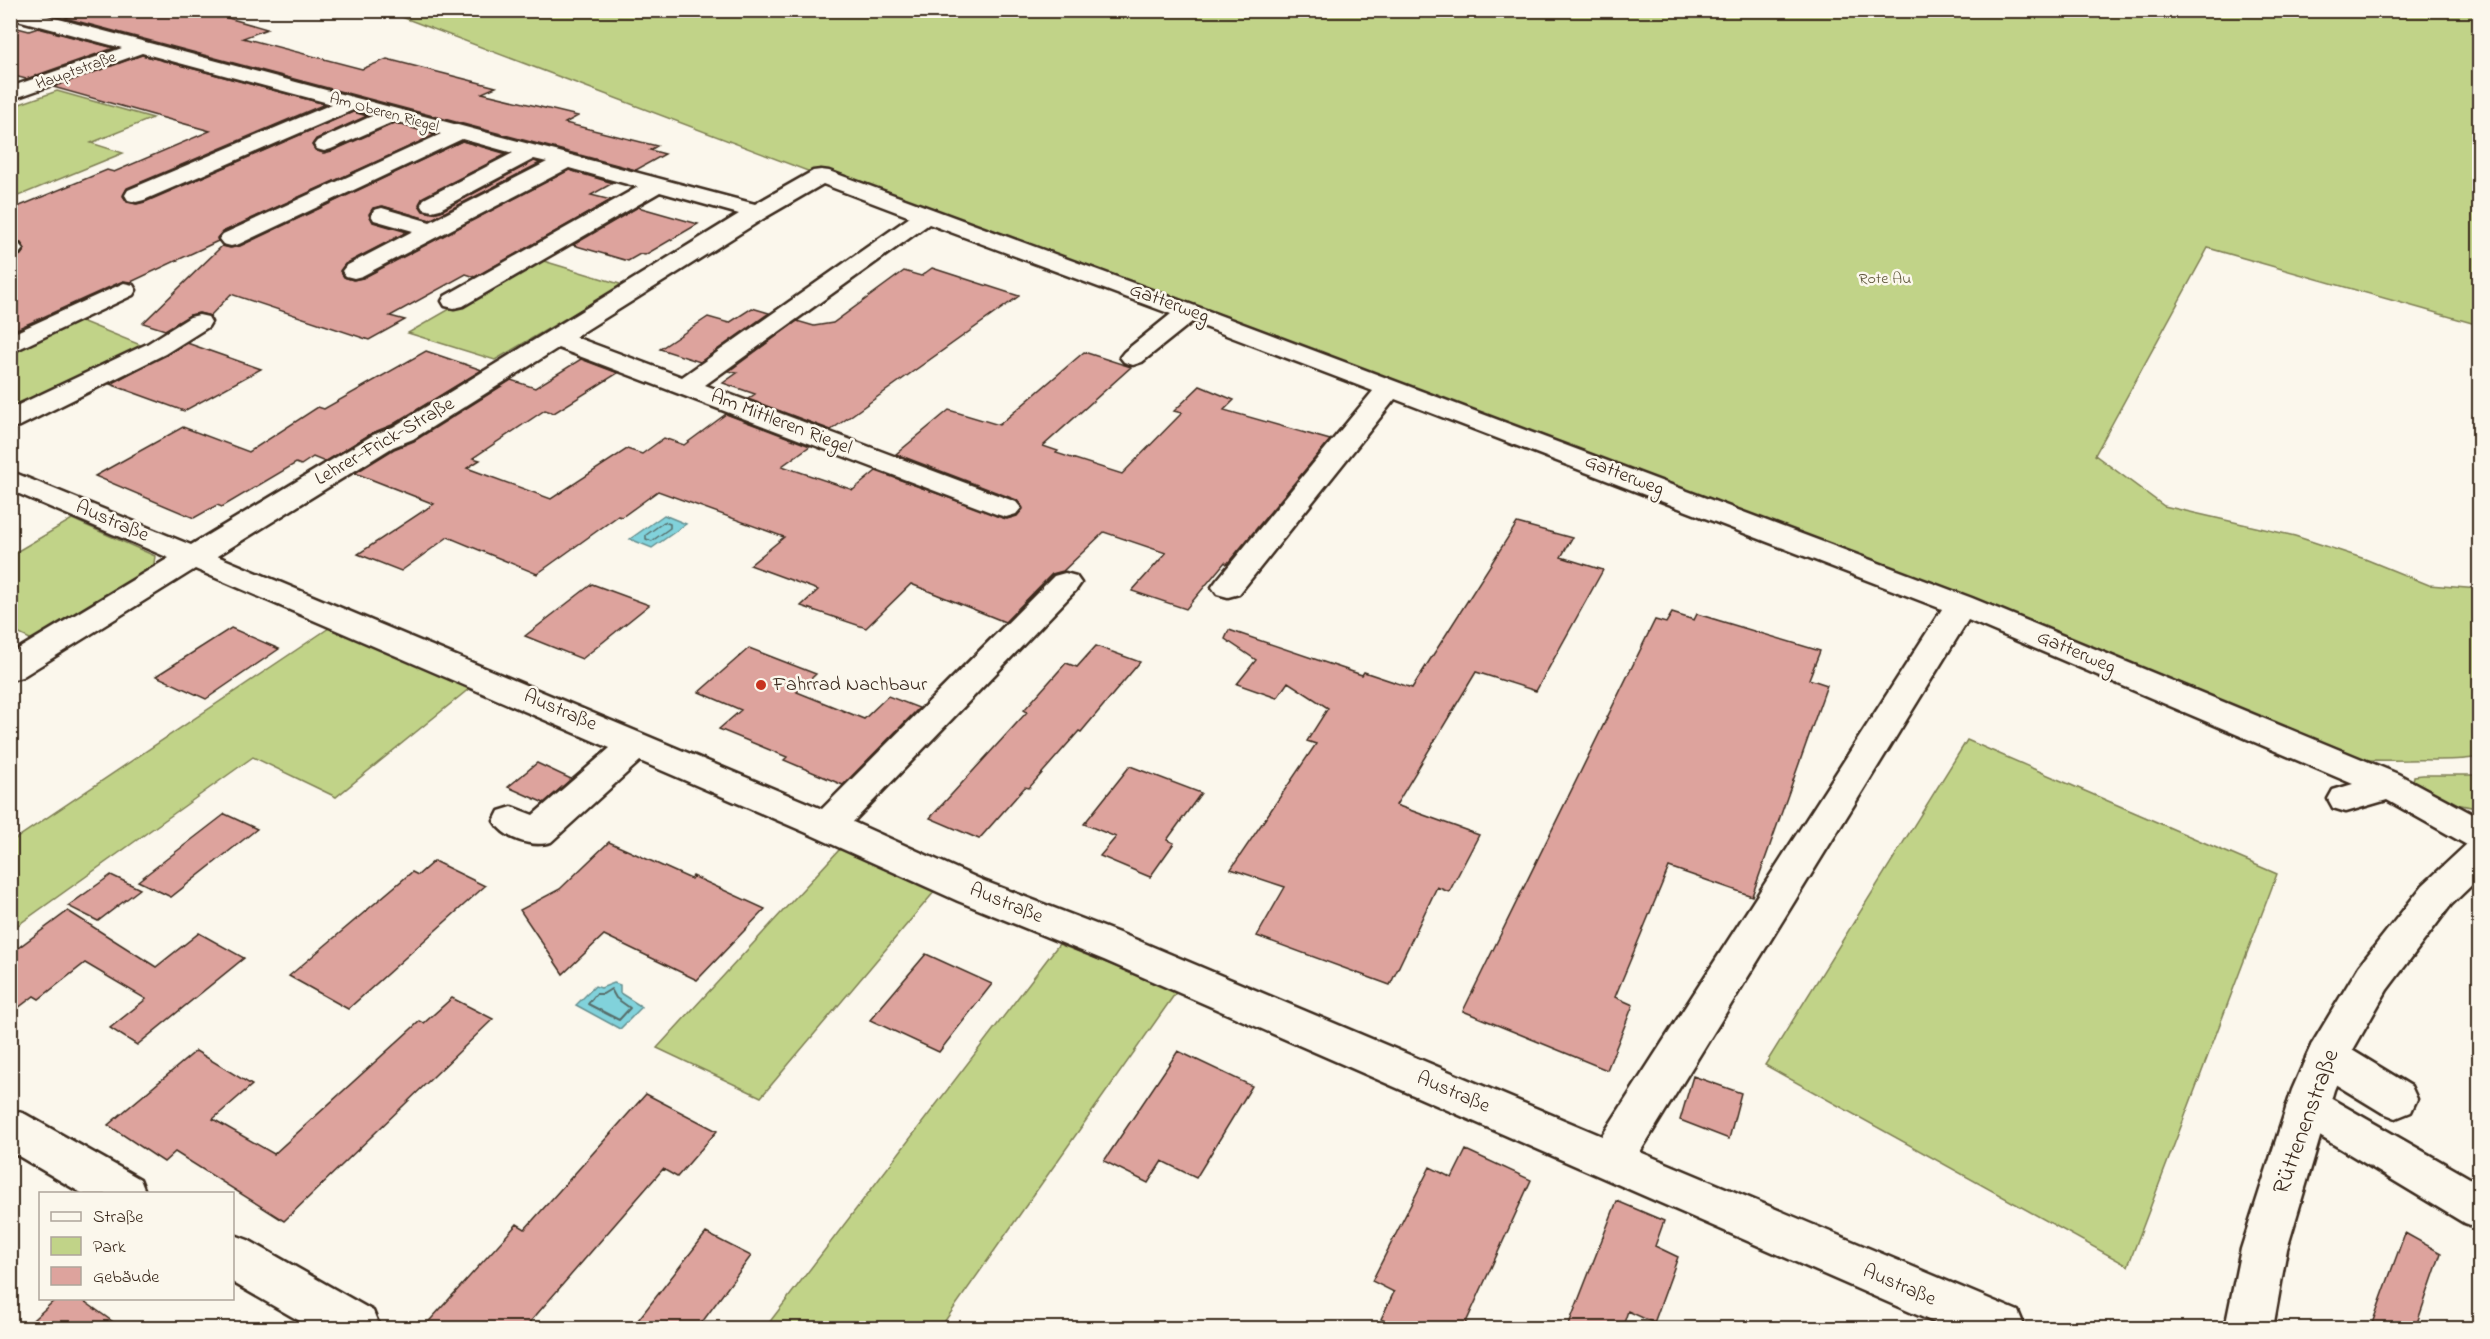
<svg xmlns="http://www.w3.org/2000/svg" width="2490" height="1339" viewBox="0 0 2490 1339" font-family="'Indie Flower',sans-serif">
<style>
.green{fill:#c1d388;stroke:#7e7e53;stroke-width:1.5}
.water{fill:#81d2db;stroke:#658f8f;stroke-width:1.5}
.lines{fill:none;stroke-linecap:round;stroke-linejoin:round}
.shore-far1{stroke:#576d6a;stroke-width:1.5}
.shore{stroke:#576d6a;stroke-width:2}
.building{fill:#dda39d;stroke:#3b2a1e;stroke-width:1.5}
.minor-casing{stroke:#3b2a1e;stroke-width:5}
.major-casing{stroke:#3b2a1e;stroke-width:5}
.minor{fill:#fbf7ec;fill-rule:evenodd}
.major{fill:#fbf7ec;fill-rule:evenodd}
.poi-dot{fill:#c8321e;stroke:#fbf7ec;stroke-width:2}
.labels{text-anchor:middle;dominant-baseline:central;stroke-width:5;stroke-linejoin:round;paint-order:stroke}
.far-street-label{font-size:16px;fill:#3b2a1e;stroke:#fbf7ec}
.far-park-label{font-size:16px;fill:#5c5438;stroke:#fbf7ec}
.street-label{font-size:20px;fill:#3b2a1e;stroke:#fbf7ec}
.poi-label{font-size:20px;fill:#3b2a1e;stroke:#fbf7ec;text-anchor:start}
.near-street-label{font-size:24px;fill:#3b2a1e;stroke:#fbf7ec}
</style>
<rect width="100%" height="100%" fill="#fbf7ec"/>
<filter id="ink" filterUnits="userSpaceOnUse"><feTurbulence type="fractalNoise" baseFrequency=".0167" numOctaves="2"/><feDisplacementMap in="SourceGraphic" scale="12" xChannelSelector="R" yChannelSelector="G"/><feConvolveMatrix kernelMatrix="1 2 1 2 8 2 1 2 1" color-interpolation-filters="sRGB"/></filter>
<g filter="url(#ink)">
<!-- green -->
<path class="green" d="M 386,11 L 2479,11 L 2479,325 L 2208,248 L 2095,455 L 2164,506 L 2295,536 L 2365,559 L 2429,585 L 2479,589 L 2479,757 C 2456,762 2432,759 2408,760 C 2389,760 2371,761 2351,759 L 1970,597 L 1632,470 L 1189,312 L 821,176 Z
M 57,91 L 153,118 L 91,143 L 123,153 L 11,199 L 11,107 Z
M 537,259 L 623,285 L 495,360 L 408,333 Z
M 74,318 L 143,346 L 11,411 L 11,349 Z
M 72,519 L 155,556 L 154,564 L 145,573 L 32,640 L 11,630 L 11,555 Z
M 329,628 L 470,688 L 336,797 L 253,757 L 11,930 L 11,842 Z
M 1967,740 L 2277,874 L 2128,1266 L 1765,1065 Z
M 2423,775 L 2479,775 L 2479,808 C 2458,806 2429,797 2413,781 L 2414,776 Z
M 840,849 L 935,891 L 761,1097 L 657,1048 Z
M 1059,944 L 1177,991 L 940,1328 L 765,1328 Z"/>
<!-- water -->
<path class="water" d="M 664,515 L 686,524 L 652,548 L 630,539 Z
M 614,983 L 620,985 L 620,993 L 642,1007 L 620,1029 L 576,1005 L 595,986 L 601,988 Z"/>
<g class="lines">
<!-- shore-far1 -->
<path class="shore-far1" d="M 664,522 L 670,524 L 670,528 L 652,541 L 646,539 L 646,535 Z"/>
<!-- shore -->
<path class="shore" d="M 611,989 L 616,998 L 630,1008 L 619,1020 L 588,1004 L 596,994 L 603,994 Z"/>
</g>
<!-- building -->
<path class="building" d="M 88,10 L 200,10 L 267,29 L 243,38 L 362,69 L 387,59 L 496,87 L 482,93 L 578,116 L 565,123 L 657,146 L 650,150 L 665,154 L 636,170 L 65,18 Z
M 10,26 L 29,31 L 38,28 L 114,48 L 26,79 L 10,75 Z
M 142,55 L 325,104 L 127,188 L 123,196 L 127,202 L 137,204 L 145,202 L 353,112 L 367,116 L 316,139 L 312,145 L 315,150 L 323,153 L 332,151 L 395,123 L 435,135 L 222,232 L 217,238 L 218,241 L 131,282 L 123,281 L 10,332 L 10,260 L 21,255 L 25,249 L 21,243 L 10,240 L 10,210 L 107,170 L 114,172 L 210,131 L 53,87 Z
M 462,141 L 507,154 L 423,197 L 419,205 L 423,211 L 433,213 L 441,211 L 534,161 L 540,163 L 430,220 L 383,206 L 373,208 L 369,214 L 373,222 L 407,232 L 345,264 L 340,271 L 344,277 L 353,280 L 363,278 L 569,170 L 613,183 L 591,195 L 611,200 L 475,277 L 466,274 L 390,316 L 405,320 L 369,340 L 231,294 L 210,316 L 199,313 L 190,315 L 165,330 L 143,323 L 222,246 L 230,248 L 240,246 Z
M 638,207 L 698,224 L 645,255 L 640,254 L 628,261 L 573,245 Z
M 932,268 L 1019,296 L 831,430 L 748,399 L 755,394 L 723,383 L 737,373 L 729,371 L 797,321 L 814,326 L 833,323 L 904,271 L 921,276 Z
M 752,308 L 769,313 L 700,362 L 660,349 L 708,317 L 729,323 Z
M 187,343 L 261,369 L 184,411 L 110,384 Z
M 426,351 L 482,370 L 392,425 L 372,433 L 325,462 L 313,457 L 301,465 L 296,463 L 222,507 L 217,505 L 194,518 L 95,476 L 183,427 L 249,452 L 318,407 L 324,409 Z
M 1084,352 L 1131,367 L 1043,446 L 1058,451 L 1056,453 L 1122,474 L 1182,413 L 1174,411 L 1200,386 L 1234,400 L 1224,410 L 1330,440 L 1227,564 L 1225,562 L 1186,609 L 1132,591 L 1166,553 L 1104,532 L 1063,571 L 1052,574 L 1005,622 L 911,584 L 866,628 L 801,606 L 818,590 L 750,565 L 784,537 L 658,491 L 622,517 L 618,516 L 537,574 L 448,537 L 401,571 L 358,554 L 434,504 L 355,473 L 394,449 L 414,441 L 511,380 L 535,388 L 581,359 L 618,373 L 554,413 L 545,410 L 473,458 L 480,460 L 467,468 L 551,499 L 627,449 L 642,454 L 664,438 L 684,445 L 726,414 L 810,446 L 782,466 L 853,490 L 876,471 L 1007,519 L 1017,516 L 1023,509 L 1017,500 L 896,454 L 949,410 L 999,425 Z
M 1517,523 L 1572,538 L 1561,557 L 1603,570 L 1536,691 L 1476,672 L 1396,805 L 1479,835 L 1449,892 L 1437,887 L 1390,985 L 1257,936 L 1285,887 L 1231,869 L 1316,744 L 1307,741 L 1328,708 L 1288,682 L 1277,698 L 1237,684 L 1256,660 L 1225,639 L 1229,630 L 1362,675 L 1364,672 L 1412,688 Z
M 592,584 L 649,605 L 582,659 L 525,636 Z
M 1672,613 L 1694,620 L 1697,614 L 1820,651 L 1809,679 L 1827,685 L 1752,896 L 1669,867 L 1615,997 L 1633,1005 L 1607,1070 L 1463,1011 L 1655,620 L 1666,623 Z
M 231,628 L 279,649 L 206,699 L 156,676 Z
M 1096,646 L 1140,662 L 1081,732 L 1079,731 L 1029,788 L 1025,787 L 979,839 L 930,818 L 1027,712 L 1024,710 L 1066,663 L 1077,667 Z
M 749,648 L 816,674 L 797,692 L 864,719 L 888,696 L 919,708 L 843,785 L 784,760 L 787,757 L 719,729 L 741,710 L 699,692 Z
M 537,763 L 571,779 L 544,803 L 508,787 Z
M 1130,766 L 1201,793 L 1167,840 L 1174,843 L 1150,877 L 1100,856 L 1116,837 L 1084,824 Z
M 225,814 L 257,829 L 171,897 L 138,881 Z
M 609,842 L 691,879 L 693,876 L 765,909 L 697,980 L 604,935 L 563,974 L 520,910 L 560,889 Z
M 434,861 L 485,886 L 348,1009 L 289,976 L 412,872 L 418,875 Z
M 111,875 L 140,889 L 98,921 L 68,906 Z
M 68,911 L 156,967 L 199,933 L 244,958 L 137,1045 L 110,1028 L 146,999 L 85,963 L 39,999 L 34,996 L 10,1014 L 10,954 Z
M 926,954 L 992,984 L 939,1052 L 870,1020 Z
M 452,998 L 493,1019 L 284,1221 L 175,1152 L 164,1162 L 108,1125 L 196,1051 L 252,1085 L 213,1119 L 274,1154 L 420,1021 L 424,1023 Z
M 1178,1051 L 1252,1086 L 1196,1178 L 1162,1161 L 1148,1183 L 1104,1161 Z
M 1693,1076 L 1741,1093 L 1729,1139 L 1680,1120 Z
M 646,1094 L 717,1131 L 677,1177 L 663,1169 L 524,1329 L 422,1329 L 517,1224 L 525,1229 Z
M 1466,1150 L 1531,1180 L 1463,1329 L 1401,1329 L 1381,1319 L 1394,1292 L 1372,1281 L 1430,1167 L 1452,1178 Z
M 1617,1201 L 1664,1221 L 1655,1246 L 1678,1257 L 1654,1323 L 1628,1311 L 1622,1329 L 1567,1329 Z
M 706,1233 L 751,1256 L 697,1329 L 631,1329 Z
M 2405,1233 L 2441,1253 L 2415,1329 L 2370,1329 Z
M 56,1299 L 81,1299 L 123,1329 L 23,1329 Z"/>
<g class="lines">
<!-- minor casing -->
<g class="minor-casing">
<path id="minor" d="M 10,10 L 25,10 L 755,204 L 813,171 L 821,170 L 829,171 L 1198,307 L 1972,598 L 2398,774 L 2480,818 L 2480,849 L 2467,845 L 2387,800 L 2346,812 L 2333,808 L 2328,799 L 2333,790 L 2353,784 L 1968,620 L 1640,1152 L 2018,1311 L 2025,1328 L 1947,1328 L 1104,960 L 958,901 L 807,833 L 640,761 L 551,842 C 532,848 504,839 494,821 L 499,811 L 512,807 L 533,815 L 610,748 L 195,569 L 22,677 L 10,680 L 10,654 L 169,558 L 10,490 L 10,471 L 191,545 L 373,435 L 393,427 L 739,214 L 660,192 L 463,306 L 454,308 L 445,306 L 442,301 L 445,296 L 638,187 L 569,168 L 362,276 L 354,278 L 346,276 L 342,271 L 346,266 L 413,231 L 374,220 L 371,215 L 374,210 L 382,208 L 430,222 L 547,162 L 534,159 L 440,209 L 432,211 L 424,209 L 421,204 L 424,199 L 513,153 L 462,139 L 239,244 L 231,246 L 223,244 L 219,239 L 223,234 L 441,134 L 395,121 L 331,149 L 324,151 L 317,149 L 314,145 L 317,141 L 374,115 L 353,110 L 144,200 L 136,202 L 128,200 L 125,195 L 128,190 L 332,104 L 142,53 L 10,100 L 10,87 L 122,48 L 10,18 ZM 823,184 L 910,217 L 682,377 L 575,337 L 766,217 ZM 929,224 L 1171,314 L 1124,352 L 1120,357 L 1124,362 L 1133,365 L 1142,362 L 1192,322 L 1373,391 L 1217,580 L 1212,587 L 1217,594 L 1228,597 L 1239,594 L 1395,399 L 1942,609 L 1602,1136 L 1132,938 L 984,881 L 853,822 L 1076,590 L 1081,583 L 1076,576 L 1065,573 L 1054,576 L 822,809 L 217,556 L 393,447 L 413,439 L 558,348 L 996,514 L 1006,517 L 1016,514 L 1021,508 L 1016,502 L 705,385 Z
M 10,242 L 19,244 L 23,249 L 19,254 L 10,256 Z
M 124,283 L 133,285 L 136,290 L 133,295 L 10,353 L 10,335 Z
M 199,315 L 208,317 L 211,322 L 208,327 L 165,354 L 20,426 L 10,428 L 10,409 L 147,344 L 190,317 Z
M 2327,1039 L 2342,1044 L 2411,1086 L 2417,1099 L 2411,1112 L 2396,1118 L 2381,1112 L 2312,1070 L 2306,1057 L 2312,1044 Z
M 2308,1088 L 2323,1094 L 2480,1184 L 2480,1229 L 2464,1223 L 2293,1120 L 2286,1107 L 2293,1094 Z
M 10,1109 L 25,1114 L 140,1179 L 146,1194 L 83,1194 L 10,1151 Z
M 232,1234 L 248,1240 L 373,1311 L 380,1328 L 312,1328 L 232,1282 Z"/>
</g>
<!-- major casing -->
<g class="major-casing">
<path id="major" d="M 2480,840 L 2480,877 L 2451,905 L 2387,990 L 2345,1064 L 2334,1090 L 2287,1249 L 2273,1328 L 2225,1328 L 2241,1249 L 2292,1090 L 2312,1044 L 2359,966 L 2423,885 L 2467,844 Z"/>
</g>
<!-- minor -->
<use href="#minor" class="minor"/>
<!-- major -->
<use href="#major" class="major"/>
</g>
</g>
<!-- markers -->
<circle class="poi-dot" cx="761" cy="685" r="6"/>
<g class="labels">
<!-- far-street labels -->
<g class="far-street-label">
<text transform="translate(76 71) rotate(-20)">Hauptstraße</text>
<text transform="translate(384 113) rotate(15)">Am Oberen Riegel</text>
</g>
<!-- far-park labels -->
<g class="far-park-label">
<text x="1885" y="279">Rote Au</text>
</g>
<!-- street labels -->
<g class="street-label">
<text transform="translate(1169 304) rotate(20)">Gatterweg</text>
<text transform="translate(781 423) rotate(21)">Am Mittleren Riegel</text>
<text transform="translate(385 442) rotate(-30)">Lehrer-Frick-Straße</text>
<text transform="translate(1624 476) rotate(21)">Gatterweg</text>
<text transform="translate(112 522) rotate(23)">Austraße</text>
<text transform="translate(2076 653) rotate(23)">Gatterweg</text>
<text transform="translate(560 711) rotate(23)">Austraße</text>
<text transform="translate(1006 904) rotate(22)">Austraße</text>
<text transform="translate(1453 1093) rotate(23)">Austraße</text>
<text transform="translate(1899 1286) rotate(23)">Austraße</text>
</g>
<!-- poi labels -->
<g class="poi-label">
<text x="773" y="685">Fahrrad Nachbaur</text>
</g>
<!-- near-street labels -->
<g class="near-street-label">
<text transform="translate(2307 1122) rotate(-70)">Rüttenenstraße</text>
</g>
</g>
<!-- margin -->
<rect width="2490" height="1339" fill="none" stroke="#fbf7ec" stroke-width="36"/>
<rect x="18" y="18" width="2454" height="1303" fill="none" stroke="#3b2a1e" stroke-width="2" filter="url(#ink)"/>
<!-- legend -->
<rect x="39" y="1192" width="195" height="108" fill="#fbf7ec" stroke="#aea59a" stroke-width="1.5"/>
<rect x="51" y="1212" width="30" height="9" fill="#fbf7ec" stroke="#aea59a" stroke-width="1.5"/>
<text x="93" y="1222" font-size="18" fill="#3b2a1e">Straße</text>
<rect x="51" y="1237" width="30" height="18" fill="#c1d388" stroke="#aea59a" stroke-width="1.5"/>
<text x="93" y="1252" font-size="18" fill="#3b2a1e">Park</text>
<rect x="51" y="1267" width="30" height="18" fill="#dda39d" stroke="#aea59a" stroke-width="1.5"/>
<text x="93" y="1282" font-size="18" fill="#3b2a1e">Gebäude</text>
</svg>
